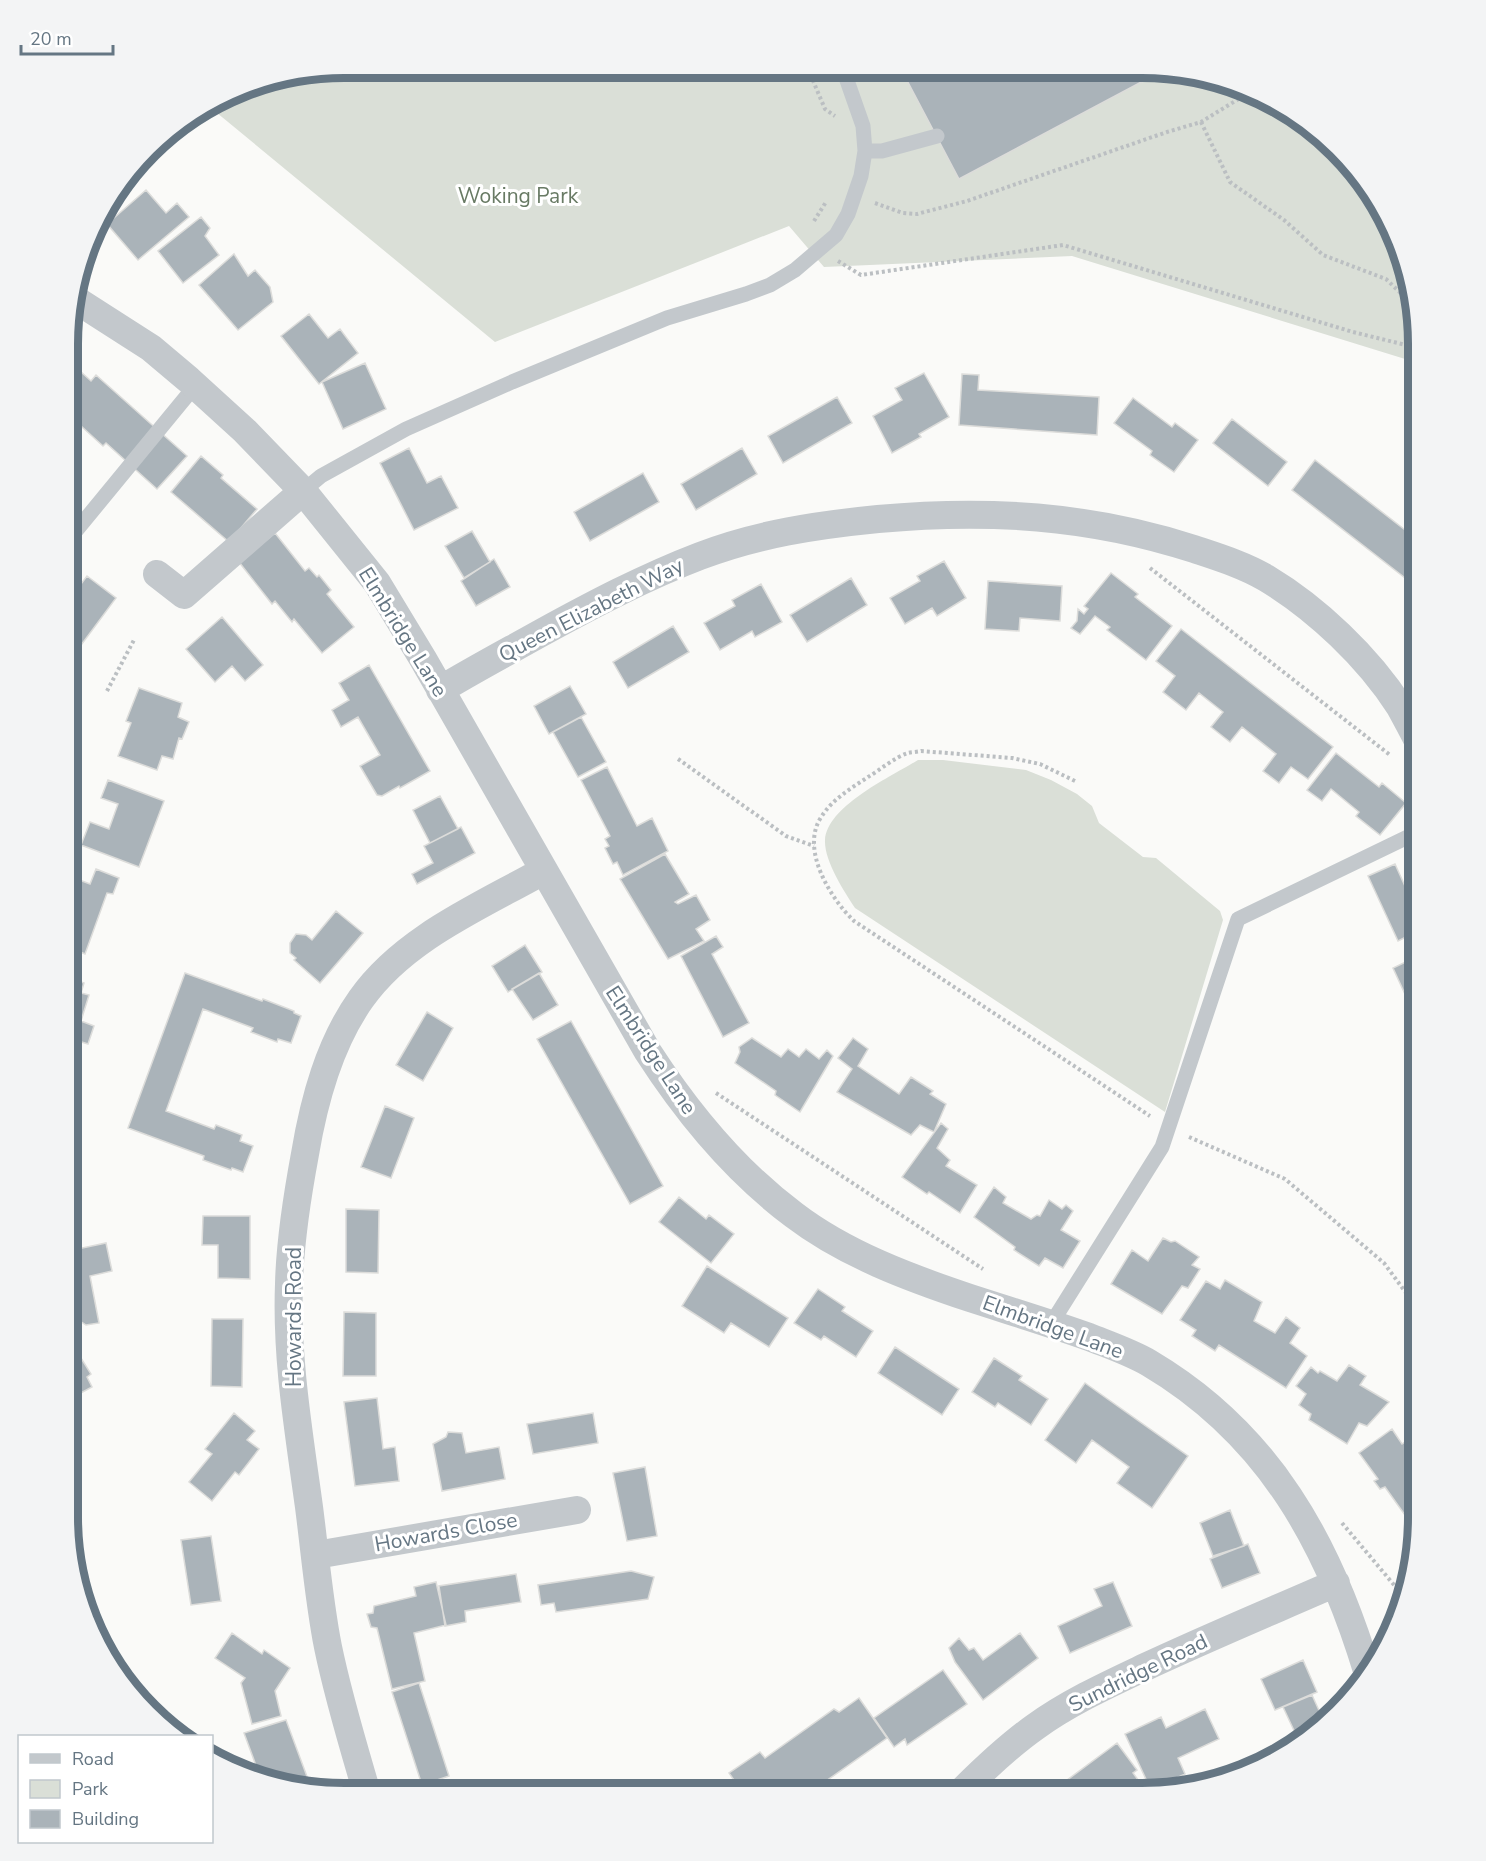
<svg xmlns="http://www.w3.org/2000/svg" width="1486" height="1861" viewBox="0 0 1486 1861" font-family="'Nunito Sans',sans-serif">
<style>
.green{fill:#dadfd7}
.building{fill:#aab3b9;stroke:#dcdcda;stroke-width:1.5}
.lines{fill:none;stroke-linecap:round;stroke-linejoin:round}
.path{stroke:#bbbfc2;stroke-width:4;stroke-dasharray:3 3;stroke-linecap:butt}
.lane{stroke:#c3c8cc;stroke-width:15}
.street{stroke:#c3c8cc;stroke-width:28}
.labels{text-anchor:middle;dominant-baseline:central;stroke-width:6;stroke-linejoin:round;paint-order:stroke}
.park-label{font-size:21px;fill:#687a64;stroke:#fff}
.street-label{font-size:21px;fill:#657683;stroke:#fff}
.rim{fill:none;stroke:#657683;stroke-width:8}
</style>
<rect width="100%" height="100%" fill="#fafaf8"/>
<!-- green -->
<path class="green" d="M 344,68 L 1178,70 L 1296,114 L 1382,206 L 1409,273 L 1418,344 L 1418,363 L 1072,256 L 824,267 L 789,226 L 495,342 L 211,108 L 255,82 Z
M 918,760 L 943,760 L 1026,770 L 1051,780 L 1077,794 L 1092,806 L 1099,823 L 1143,857 L 1156,858 L 1220,911 L 1223,920 L 1165,1112 L 855,908 C 844,891 824,861 825,840 C 827,806 892,776 918,760 Z"/>
<!-- building -->
<path class="building" d="M 901,69 L 1164,70 L 959,179 Z
M 146,190 L 166,213 L 177,203 L 189,217 L 138,260 L 107,224 Z
M 201,217 L 210,228 L 205,236 L 219,255 L 183,283 L 158,251 Z
M 234,254 L 248,276 L 255,270 L 270,287 L 273,302 L 238,330 L 199,285 Z
M 309,314 L 328,338 L 340,329 L 358,353 L 319,384 L 281,336 Z
M 70,362 L 91,381 L 96,375 L 187,456 L 157,489 L 106,443 L 103,446 L 70,416 Z
M 365,363 L 386,409 L 343,429 L 322,382 Z
M 924,373 L 949,417 L 919,434 L 921,437 L 892,453 L 873,416 L 902,400 L 895,388 Z
M 962,374 L 979,375 L 978,390 L 1099,397 L 1097,435 L 959,425 Z
M 837,397 L 852,423 L 783,463 L 768,436 Z
M 1133,398 L 1172,427 L 1175,423 L 1198,440 L 1174,472 L 1150,455 L 1152,451 L 1114,423 Z
M 1232,419 L 1287,462 L 1268,486 L 1213,443 Z
M 409,448 L 427,483 L 441,476 L 458,508 L 414,530 L 380,463 Z
M 742,448 L 757,474 L 696,510 L 681,484 Z
M 201,456 L 223,475 L 221,478 L 257,509 L 229,542 L 171,492 Z
M 1315,460 L 1418,540 L 1418,588 L 1292,490 Z
M 643,473 L 659,502 L 590,541 L 574,512 Z
M 472,531 L 490,562 L 464,578 L 445,546 Z
M 275,533 L 305,571 L 309,568 L 317,577 L 319,575 L 331,590 L 327,594 L 354,627 L 322,653 L 294,619 L 292,622 L 275,601 L 272,604 L 239,562 Z
M 494,559 L 510,587 L 476,606 L 461,581 Z
M 944,561 L 966,598 L 937,616 L 932,608 L 905,624 L 890,598 L 920,581 L 917,576 Z
M 1111,573 L 1138,594 L 1135,597 L 1172,626 L 1146,660 L 1107,630 L 1110,627 L 1095,616 L 1080,634 L 1071,628 L 1077,621 L 1078,609 L 1084,614 L 1088,609 L 1084,606 Z
M 87,576 L 116,598 L 70,660 L 69,600 Z
M 851,578 L 867,605 L 807,642 L 790,615 Z
M 988,581 L 1062,586 L 1060,621 L 1020,618 L 1019,631 L 985,629 Z
M 761,584 L 782,622 L 755,637 L 752,631 L 720,650 L 704,623 L 735,606 L 732,600 Z
M 222,617 L 263,665 L 245,681 L 232,666 L 215,682 L 186,649 Z
M 673,626 L 689,652 L 628,688 L 613,662 Z
M 1181,629 L 1333,747 L 1308,779 L 1291,767 L 1279,783 L 1263,771 L 1276,754 L 1242,727 L 1230,742 L 1211,727 L 1223,712 L 1199,693 L 1186,710 L 1163,692 L 1175,676 L 1156,661 Z
M 369,665 L 430,771 L 400,788 L 399,786 L 382,796 L 377,795 L 360,766 L 380,755 L 358,717 L 341,727 L 332,710 L 349,700 L 339,683 Z
M 570,686 L 586,714 L 549,734 L 534,706 Z
M 139,688 L 182,703 L 178,717 L 189,722 L 182,739 L 179,738 L 173,759 L 162,756 L 157,770 L 118,756 L 131,723 L 126,721 Z
M 581,717 L 606,762 L 578,777 L 553,732 Z
M 1336,753 L 1379,787 L 1382,783 L 1406,803 L 1380,835 L 1356,816 L 1359,812 L 1331,789 L 1322,801 L 1307,790 Z
M 607,767 L 637,826 L 652,818 L 668,851 L 623,875 L 617,862 L 613,864 L 605,848 L 609,846 L 605,839 L 610,836 L 581,780 Z
M 108,780 L 164,801 L 139,867 L 81,845 L 90,822 L 109,829 L 118,804 L 101,798 Z
M 440,796 L 458,829 L 430,843 L 413,810 Z
M 461,827 L 475,853 L 417,884 L 412,874 L 433,863 L 424,846 Z
M 665,854 L 689,894 L 675,902 L 678,904 L 696,895 L 710,920 L 696,929 L 704,941 L 668,959 L 620,879 Z
M 1395,864 L 1418,915 L 1418,931 L 1398,941 L 1368,876 Z
M 96,869 L 119,878 L 113,894 L 107,893 L 85,954 L 69,947 L 69,876 L 90,884 Z
M 336,911 L 363,933 L 320,983 L 294,960 L 296,958 L 290,953 L 290,943 L 296,934 L 306,935 L 312,940 Z
M 716,936 L 723,947 L 712,954 L 749,1023 L 723,1037 L 681,956 Z
M 525,945 L 542,972 L 508,992 L 492,966 Z
M 1418,956 L 1418,1001 L 1410,1005 L 1393,968 Z
M 185,973 L 262,1001 L 263,999 L 294,1011 L 294,1013 L 301,1016 L 291,1043 L 278,1039 L 277,1042 L 251,1032 L 253,1028 L 203,1009 L 166,1111 L 214,1129 L 216,1125 L 242,1135 L 240,1141 L 253,1146 L 243,1172 L 232,1168 L 231,1170 L 203,1160 L 204,1156 L 128,1128 Z
M 539,973 L 558,1005 L 533,1020 L 512,989 Z
M 69,978 L 84,983 L 81,993 L 89,995 L 81,1021 L 94,1026 L 88,1044 L 72,1039 L 68,1051 Z
M 427,1012 L 453,1028 L 423,1081 L 396,1065 Z
M 571,1021 L 663,1186 L 630,1204 L 537,1039 Z
M 752,1038 L 781,1057 L 788,1049 L 799,1057 L 806,1049 L 819,1059 L 827,1050 L 833,1056 L 800,1112 L 775,1095 L 776,1091 L 735,1063 L 740,1052 L 739,1047 Z
M 853,1038 L 868,1049 L 858,1066 L 899,1094 L 911,1077 L 933,1091 L 930,1094 L 946,1104 L 934,1132 L 920,1125 L 911,1135 L 837,1092 L 852,1069 L 838,1058 Z
M 385,1106 L 414,1118 L 391,1178 L 361,1167 Z
M 941,1123 L 948,1129 L 937,1148 L 950,1160 L 946,1166 L 977,1185 L 960,1213 L 929,1192 L 927,1194 L 902,1177 Z
M 994,1187 L 1006,1197 L 1003,1203 L 1031,1219 L 1037,1215 L 1040,1216 L 1049,1200 L 1062,1209 L 1066,1205 L 1073,1211 L 1061,1230 L 1080,1241 L 1063,1268 L 1045,1258 L 1039,1266 L 1014,1250 L 1015,1247 L 974,1217 Z
M 679,1197 L 706,1219 L 709,1215 L 734,1234 L 711,1263 L 659,1222 Z
M 346,1209 L 379,1210 L 378,1273 L 346,1272 Z
M 203,1216 L 250,1216 L 250,1279 L 218,1278 L 218,1245 L 202,1245 Z
M 1163,1238 L 1171,1242 L 1175,1241 L 1199,1257 L 1192,1265 L 1200,1269 L 1188,1288 L 1182,1286 L 1162,1314 L 1111,1284 L 1132,1250 L 1148,1261 Z
M 106,1243 L 112,1271 L 90,1276 L 99,1323 L 86,1325 L 68,1313 L 68,1251 Z
M 707,1266 L 788,1318 L 769,1347 L 731,1323 L 724,1333 L 682,1306 Z
M 1225,1280 L 1262,1302 L 1254,1321 L 1275,1333 L 1286,1317 L 1300,1328 L 1290,1343 L 1307,1356 L 1286,1388 L 1219,1345 L 1215,1351 L 1192,1336 L 1196,1330 L 1180,1320 L 1206,1281 L 1220,1289 Z
M 818,1289 L 845,1307 L 842,1311 L 873,1331 L 856,1357 L 824,1336 L 821,1340 L 794,1323 Z
M 344,1312 L 376,1313 L 376,1376 L 343,1376 Z
M 212,1319 L 243,1319 L 242,1387 L 211,1386 Z
M 68,1336 L 74,1347 L 70,1349 L 78,1360 L 81,1358 L 91,1374 L 87,1377 L 92,1387 L 79,1394 L 74,1386 L 68,1389 Z
M 895,1347 L 959,1389 L 942,1415 L 878,1373 Z
M 994,1358 L 1022,1376 L 1019,1380 L 1048,1399 L 1031,1425 L 998,1403 L 995,1407 L 972,1392 Z
M 1349,1365 L 1366,1376 L 1360,1385 L 1389,1402 L 1367,1426 L 1359,1423 L 1347,1444 L 1309,1420 L 1311,1414 L 1299,1405 L 1306,1394 L 1296,1386 L 1311,1367 L 1318,1373 L 1320,1371 L 1337,1381 Z
M 1085,1383 L 1188,1456 L 1152,1508 L 1117,1483 L 1129,1467 L 1092,1440 L 1076,1463 L 1045,1440 Z
M 377,1398 L 383,1449 L 395,1447 L 399,1481 L 355,1486 L 344,1402 Z
M 234,1413 L 255,1431 L 247,1440 L 259,1449 L 239,1475 L 235,1472 L 212,1501 L 189,1482 L 212,1454 L 205,1449 Z
M 593,1413 L 598,1443 L 533,1454 L 527,1424 Z
M 1392,1429 L 1402,1444 L 1418,1433 L 1417,1540 L 1406,1525 L 1410,1522 L 1385,1487 L 1380,1489 L 1374,1481 L 1378,1479 L 1359,1453 Z
M 448,1432 L 462,1433 L 466,1453 L 499,1447 L 505,1479 L 442,1491 L 433,1444 L 446,1437 Z
M 645,1467 L 657,1536 L 627,1541 L 613,1473 Z
M 1230,1510 L 1244,1546 L 1213,1556 L 1200,1523 Z
M 211,1536 L 221,1601 L 191,1605 L 181,1540 Z
M 1248,1544 L 1260,1573 L 1222,1588 L 1210,1559 Z
M 631,1571 L 654,1577 L 648,1599 L 556,1612 L 554,1603 L 541,1605 L 538,1585 Z
M 516,1574 L 521,1602 L 465,1611 L 466,1622 L 445,1626 L 439,1586 Z
M 436,1582 L 446,1625 L 414,1633 L 425,1681 L 392,1689 L 377,1628 L 371,1627 L 367,1614 L 373,1613 L 374,1606 L 416,1596 L 414,1587 Z
M 1113,1582 L 1132,1626 L 1070,1653 L 1058,1626 L 1102,1606 L 1094,1589 Z
M 232,1633 L 262,1654 L 264,1650 L 290,1668 L 275,1691 L 281,1716 L 252,1724 L 241,1683 L 245,1678 L 215,1658 Z
M 1020,1633 L 1038,1658 L 983,1700 L 955,1662 L 949,1648 L 959,1638 L 969,1650 L 974,1648 L 983,1660 Z
M 1303,1660 L 1317,1692 L 1275,1710 L 1261,1679 Z
M 943,1670 L 967,1704 L 907,1745 L 905,1739 L 894,1747 L 874,1718 Z
M 419,1683 L 449,1776 L 422,1785 L 392,1692 Z
M 1312,1695 L 1322,1717 L 1298,1739 L 1283,1707 Z
M 859,1698 L 887,1738 L 809,1793 L 743,1793 L 729,1773 L 760,1752 L 765,1758 L 834,1709 L 839,1712 Z
M 1205,1709 L 1219,1739 L 1178,1758 L 1185,1774 L 1151,1790 L 1125,1734 L 1161,1717 L 1166,1728 Z
M 286,1720 L 312,1790 L 275,1783 L 273,1775 L 261,1779 L 244,1733 Z
M 1117,1743 L 1137,1770 L 1133,1773 L 1144,1788 L 1137,1793 L 1114,1793 L 1110,1788 L 1103,1793 L 1064,1793 L 1059,1786 Z"/>
<g class="lines">
<!-- path -->
<path class="path" d="M 808,69 L 825,109 L 835,116
M 1201,122 L 1230,182 L 1284,220 L 1323,255 L 1386,279 L 1413,305
M 875,203 L 903,213 L 917,214 L 967,201 L 1167,132 L 1201,122 L 1245,95
M 814,221 L 826,202
M 838,261 L 861,275 L 1063,245 L 1353,332 L 1418,348
M 1150,568 L 1390,755
M 107,691 L 135,638
M 678,759 L 786,836 L 814,846
M 1408,769 L 1418,788
M 1075,781 L 1040,764 L 1012,758 L 921,751 C 917,752 912,752 908,753 C 895,757 880,770 868,777 C 850,789 831,800 820,819 C 801,851 831,899 854,921 L 1150,1116
M 69,809 L 76,790 L 69,784
M 716,1093 L 983,1269
M 1189,1137 L 1285,1179 L 1384,1263 L 1418,1309
M 1342,1523 L 1405,1598"/>
<!-- lane -->
<path class="lane" d="M 865,151 L 882,151 L 937,136
M 303,491 L 321,476 L 406,429 L 512,382 L 667,318 L 746,294 L 770,285 L 795,270 L 836,235 L 848,214 L 861,176 L 865,151 L 863,126 L 843,69
M 75,532 L 195,386
M 1051,1324 L 1162,1147 L 1238,919 L 1418,832"/>
<!-- street -->
<path class="street" d="M 73,298 L 151,348 L 189,380 L 245,431 L 303,491 L 377,583 L 423,659 L 648,1052 C 688,1114 735,1171 794,1215 C 845,1254 910,1278 970,1298 C 1010,1311 1050,1323 1089,1337 C 1109,1345 1130,1352 1149,1363 C 1269,1434 1329,1544 1368,1674
M 157,574 L 184,595 L 303,491
M 440,690 C 473,670 507,652 541,633 C 592,605 645,577 700,556 C 757,534 817,525 878,519 C 987,509 1089,515 1194,549 C 1218,557 1244,565 1266,578 C 1316,608 1368,657 1400,707 C 1406,718 1412,729 1418,741
M 316,1555 L 577,1510
M 367,1793 C 353,1745 338,1696 328,1647 C 319,1602 315,1553 309,1507 C 299,1433 286,1359 289,1284 C 290,1241 297,1197 305,1154 C 314,1100 329,1044 361,999 C 404,938 481,906 543,871
M 960,1793 C 984,1769 1008,1746 1035,1727 C 1068,1703 1107,1685 1143,1668 C 1207,1638 1272,1611 1336,1583"/>
</g>
<g class="labels">
<!-- park labels -->
<g class="park-label">
<text x="518" y="196">Woking Park</text>
</g>
<!-- street labels -->
<g class="street-label">
<text transform="translate(591 610) rotate(-27)">Queen Elizabeth Way</text>
<text transform="translate(403 632) rotate(58)">Elmbridge Lane</text>
<text transform="translate(651 1050) rotate(57)">Elmbridge Lane</text>
<text transform="translate(294 1317) rotate(-90)">Howards Road</text>
<text transform="translate(1053 1327) rotate(20)">Elmbridge Lane</text>
<text transform="translate(446 1532) rotate(-10)">Howards Close</text>
<text transform="translate(1138 1673) rotate(-26)">Sundridge Road</text>
</g>
</g>
<!-- crop -->
<path d="M0 0H1486V1861H0ZM344 78H1142A266 266 0 0 1 1408 344V1517A266 266 0 0 1 1142 1783H344A266 266 0 0 1 78 1517V344A266 266 0 0 1 344 78Z" fill="#f3f4f5" fill-rule="evenodd"/>
<path class="rim" d="M344 78H1142A266 266 0 0 1 1408 344V1517A266 266 0 0 1 1142 1783H344A266 266 0 0 1 78 1517V344A266 266 0 0 1 344 78Z"/>
<!-- legend -->
<rect x="18" y="1735" width="195" height="108" fill="#ffffff" stroke="#c1c8cd" stroke-width="1.5"/>
<rect x="30" y="1754" width="30" height="9" fill="#c3c8cc" stroke="#c1c8cd" stroke-width="1.5"/>
<text x="72" y="1765" font-size="18" fill="#657683">Road</text>
<rect x="30" y="1780" width="30" height="18" fill="#dadfd7" stroke="#c1c8cd" stroke-width="1.5"/>
<text x="72" y="1795" font-size="18" fill="#657683">Park</text>
<rect x="30" y="1810" width="30" height="18" fill="#aab3b9" stroke="#c1c8cd" stroke-width="1.5"/>
<text x="72" y="1825" font-size="18" fill="#657683">Building</text>
<!-- scale -->
<path d="M21 45v9h92v-9" fill="none" stroke="#657683" stroke-width="3"/>
<text x="30" y="45" font-size="18" fill="#657683" stroke="#ffffff" stroke-width="4.5" paint-order="stroke">20 m</text>
</svg>
